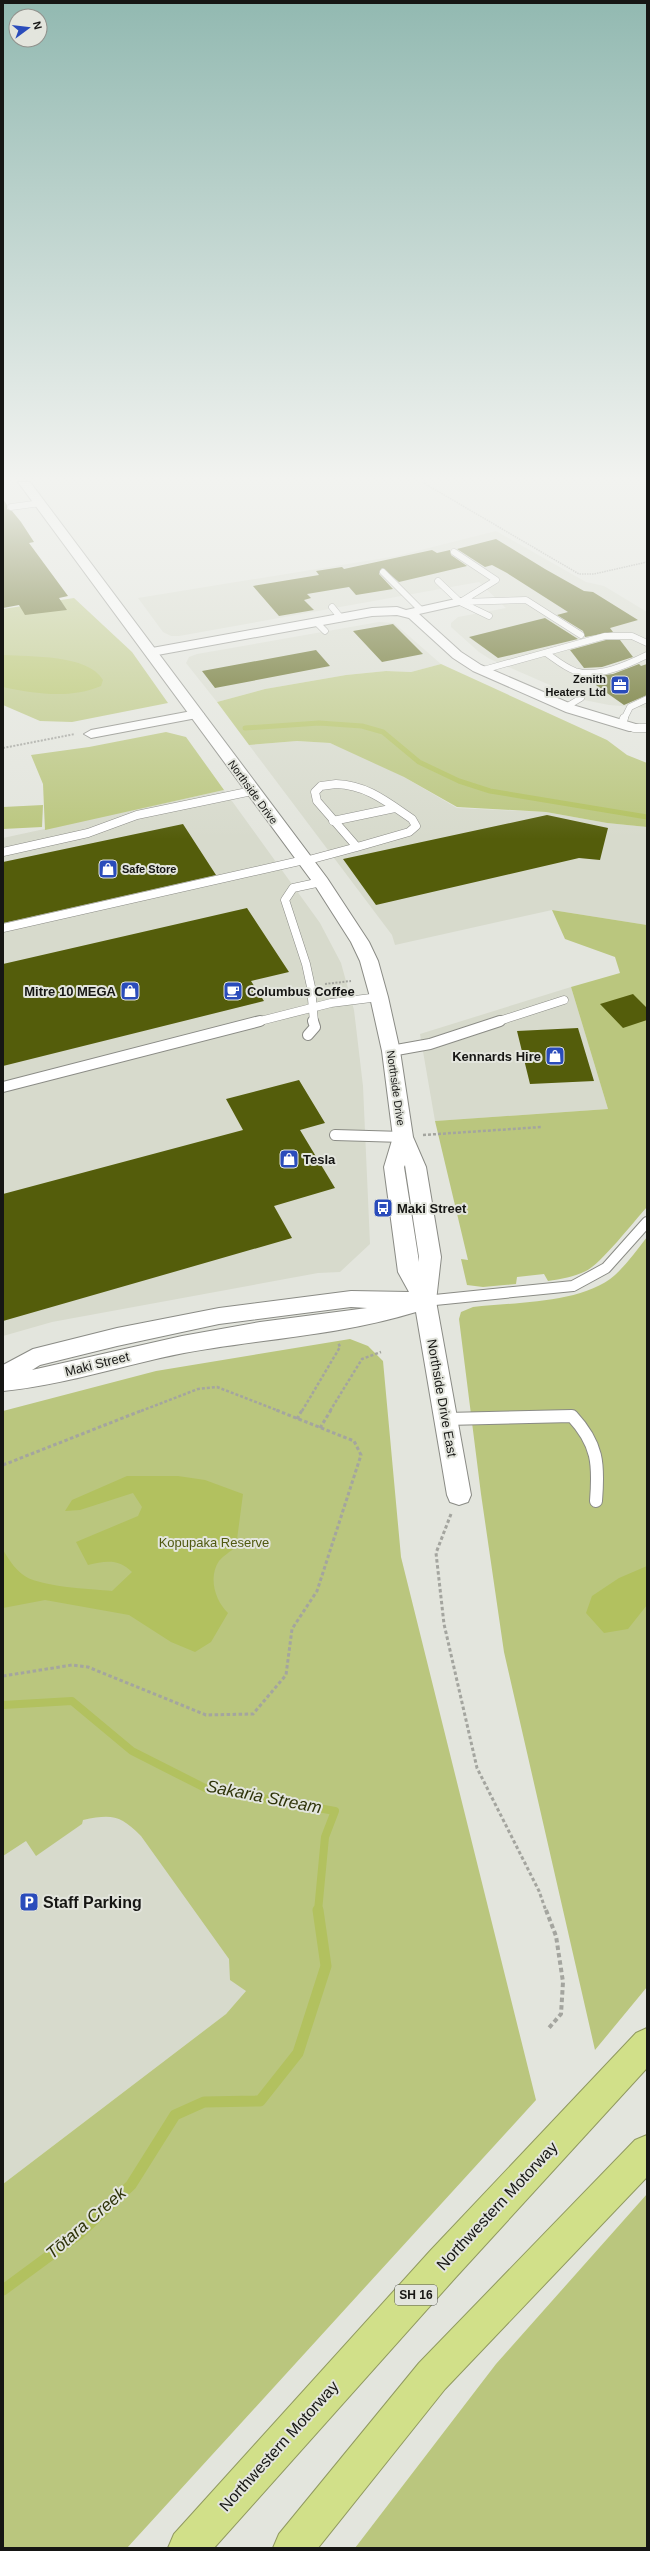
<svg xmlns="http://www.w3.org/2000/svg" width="650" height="2551" viewBox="0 0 650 2551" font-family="Helvetica,sans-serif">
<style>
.built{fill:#d7dacc}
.green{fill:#bac67e}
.water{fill:#b2c15f}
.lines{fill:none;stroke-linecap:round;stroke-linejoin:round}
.stream-far2{stroke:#b2c15f;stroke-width:5}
.stream-far1{stroke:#b2c15f;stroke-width:8}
.stream{stroke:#b2c15f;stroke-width:11}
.building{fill:#545d0b}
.service-far3-casing{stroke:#8a8b85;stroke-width:7}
.service-far2-casing{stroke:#8a8b85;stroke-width:9}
.service-far1-casing{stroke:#8a8b85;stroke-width:12}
.service-casing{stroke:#8a8b85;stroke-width:14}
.minor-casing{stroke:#8a8b85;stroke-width:2}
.tertiary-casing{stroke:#8a8b85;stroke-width:2}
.motorway-casing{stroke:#909960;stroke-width:2}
.path-far4{stroke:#a4a59f;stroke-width:1.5;stroke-dasharray:1.5 1;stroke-linecap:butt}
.path-far3{stroke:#a4a59f;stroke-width:2;stroke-dasharray:2 1.5;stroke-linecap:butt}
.path-far2{stroke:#a4a59f;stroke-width:2.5;stroke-dasharray:3 2;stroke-linecap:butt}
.path-far1{stroke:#a4a59f;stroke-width:3;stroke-dasharray:3.5 2.5;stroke-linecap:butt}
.path{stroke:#a4a59f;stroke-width:4;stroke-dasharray:4.5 3;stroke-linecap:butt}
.service-far3{stroke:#fff;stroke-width:6}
.service-far2{stroke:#fff;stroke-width:8}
.service-far1{stroke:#fff;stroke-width:10}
.service{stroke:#fff;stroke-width:12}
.minor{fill:#fff;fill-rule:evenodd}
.tertiary{fill:#fff;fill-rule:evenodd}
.motorway{fill:#d1e089;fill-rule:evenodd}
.labels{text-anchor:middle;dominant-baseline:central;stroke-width:4;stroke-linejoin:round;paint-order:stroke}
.far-poi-label{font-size:11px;font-weight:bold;fill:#161614;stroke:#e3e5dd;text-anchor:end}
.far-street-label{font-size:11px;fill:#161614;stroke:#e3e5dd}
.shield{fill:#e3e5dd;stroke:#545450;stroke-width:1}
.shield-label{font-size:12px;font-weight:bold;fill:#161614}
.poi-label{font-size:13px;font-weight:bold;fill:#161614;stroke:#e3e5dd;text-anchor:start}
.street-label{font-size:13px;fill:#161614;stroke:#e3e5dd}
.park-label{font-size:13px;fill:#505910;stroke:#e3e5dd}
.near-poi-label{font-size:16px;font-weight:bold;fill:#161614;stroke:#e3e5dd;text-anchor:start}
.near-street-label{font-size:16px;fill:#161614;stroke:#e3e5dd}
.near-water-label{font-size:17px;font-style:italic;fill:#2e3309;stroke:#e3e5dd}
</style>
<rect width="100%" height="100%" fill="#e3e5dd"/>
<!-- built -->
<path class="built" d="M 496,531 L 586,582 L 604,586 L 647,612 L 647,708 L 609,705 L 584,700 L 490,659 L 479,652 L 451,627 L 451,623 L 458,617 L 506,608 L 479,582 L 179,636 L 171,636 L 163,632 L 138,598 L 397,556 Z
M 379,622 L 394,623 L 441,664 L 411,672 L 386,671 L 346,675 L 265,689 L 217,702 L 186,663 L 189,657 L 197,654 Z
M 297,741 L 330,743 L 358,754 L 404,777 L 457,808 L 546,812 L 607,823 L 647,827 L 647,925 L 552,910 L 395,945 L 392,935 L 249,745 Z
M 224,790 L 320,923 L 341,963 L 354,1010 L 363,1086 L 370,1244 L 340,1272 L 318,1273 L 52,1322 L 3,1336 L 3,838 Z
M 571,987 L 608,1109 L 435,1121 L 420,1034 Z
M 69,1781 L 203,1843 L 253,1983 L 226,2014 L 3,2184 L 3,1796 Z"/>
<!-- green -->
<path class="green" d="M 74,598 L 132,652 L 168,703 L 72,722 L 40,721 L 3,705 L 3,609 Z
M 441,664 L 607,740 L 627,755 L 647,763 L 647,827 L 607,823 L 546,812 L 457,807 L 404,777 L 330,743 L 297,741 L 249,745 L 217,702 L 265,689 L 346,675 L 386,671 L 411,672 Z
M 166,732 L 186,737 L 224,790 L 45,830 L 43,784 L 31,755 L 89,747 Z
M 43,805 L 42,827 L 3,829 L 3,807 Z
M 552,910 L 647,925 L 647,1207 C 634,1221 601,1264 586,1271 C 574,1277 561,1279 548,1281 L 544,1274 L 517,1277 L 516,1284 L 483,1287 L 467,1285 L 461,1259 L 468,1260 L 435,1121 L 608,1109 L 571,987 L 620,973 L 615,957 L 565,939 Z
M 647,1237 L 647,1987 L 595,2050 L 504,1652 L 481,1494 L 459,1319 L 461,1312 L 473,1307 C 515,1302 582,1304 615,1275 C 627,1264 637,1250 647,1237 Z
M 350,1339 L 368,1346 L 383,1361 L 401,1557 L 536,2100 L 127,2548 L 3,2548 L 3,2184 L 226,2014 L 246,1991 L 230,1980 L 229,1959 L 141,1836 C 120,1815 112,1814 83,1820 L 82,1824 L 36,1856 L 26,1841 L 3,1856 L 3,1411 L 156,1371 Z
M 647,2194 L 647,2548 L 355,2548 L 496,2364 Z"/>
<!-- water -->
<path class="water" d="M 3,655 C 30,657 88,654 103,680 L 101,686 C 70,699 36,694 3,687 Z
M 127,1476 L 178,1476 L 205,1480 L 243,1494 L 236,1547 C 231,1551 223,1556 219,1561 C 208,1577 215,1601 228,1613 L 211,1642 L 195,1652 L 171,1642 L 129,1615 L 45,1600 L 3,1608 L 3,1550 C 8,1558 14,1568 22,1574 C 36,1587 92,1589 112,1591 L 132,1572 C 119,1558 104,1561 88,1565 L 76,1542 L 138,1516 L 142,1507 L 133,1493 L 80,1510 L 65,1511 L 72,1500 Z
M 647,1566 L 647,1605 L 628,1629 L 604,1633 L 586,1613 L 592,1596 L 619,1578 Z"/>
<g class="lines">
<!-- stream-far2 -->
<path class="stream-far2" d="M 245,728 L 319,723 L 362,726 L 383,732 L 419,762 L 459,781 L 490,791 L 647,817"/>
<!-- stream-far1 -->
<path class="stream-far1" d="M 3,1705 L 72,1701 L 132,1751 L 205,1788 L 335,1811 L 325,1837 L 318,1911"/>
<!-- stream -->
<path class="stream" d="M 3,2290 L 79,2234 L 131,2185 L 175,2115 L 204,2102 L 260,2101 L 298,2053 L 326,1966 L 318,1910"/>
</g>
<!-- building -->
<path class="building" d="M 3,499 L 7,505 L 7,509 L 12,511 L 21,522 L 34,542 L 29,543 L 68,596 L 59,598 L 67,610 L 25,615 L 19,605 L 3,608 Z
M 496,539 L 545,569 L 584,591 L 593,592 L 638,620 L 610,628 L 613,632 L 585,637 L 583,631 L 557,615 L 568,612 L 507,573 L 492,565 L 485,567 L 457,549 Z
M 432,550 L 437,553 L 450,550 L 451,555 L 467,566 L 399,582 L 382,568 L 379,574 L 393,589 L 356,595 L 349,587 L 307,594 L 311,598 L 304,600 L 314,610 L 279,616 L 253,586 L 319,575 L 316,571 L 342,567 L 344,569 Z
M 545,618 L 578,639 L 498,658 L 469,637 Z
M 393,624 L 423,654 L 382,662 L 353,631 Z
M 606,640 L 620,640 L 633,657 L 602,667 L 584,668 L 570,650 Z
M 316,650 L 330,666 L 215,688 L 202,671 Z
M 639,664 L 641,666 L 647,664 L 647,695 L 624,705 L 597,686 L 590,677 L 613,674 Z
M 547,815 L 608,828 L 600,860 L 579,858 L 376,905 L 343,859 Z
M 183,824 L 216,875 L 3,923 L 3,862 Z
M 247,908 L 289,972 L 251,981 L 264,1001 L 3,1066 L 3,964 Z
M 633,994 L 647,1008 L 647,1020 L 623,1028 L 600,1004 Z
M 578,1028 L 594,1081 L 530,1084 L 517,1031 Z
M 299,1080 L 325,1123 L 300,1130 L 335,1188 L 274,1206 L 292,1238 L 3,1321 L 3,1194 L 243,1130 L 226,1099 Z"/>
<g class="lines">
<!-- service-far3 casing -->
<g class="service-far3-casing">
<path id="service-far3" d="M 11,507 L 41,503
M 454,552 L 496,580 L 462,601
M 383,572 L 420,609
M 438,581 L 460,602 L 489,616
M 460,602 L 526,600 L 581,635
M 332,607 L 341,618
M 316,622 L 325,631
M 546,653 C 555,659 564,667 575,671 C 598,678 627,665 647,655
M 483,670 L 605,636 L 632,636 L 647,643
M 566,707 L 581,698
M 624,719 L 630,707 L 647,699"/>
</g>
<!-- service-far2 casing -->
<g class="service-far2-casing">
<path id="service-far2" d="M 622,724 L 624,718
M 634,728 L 647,728
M 336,784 C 367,785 387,802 412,819 L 416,826 L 409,832 L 357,847 L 317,801 L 315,792 L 321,786 Z
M 333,821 L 395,808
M 3,852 L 88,833 L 137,815 L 252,791
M 305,861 L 357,847
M 3,928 L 304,860
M 256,1022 L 331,1003 L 379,997
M 314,1022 L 311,987 L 306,964 L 285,900 L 293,888 L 321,882
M 496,1022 L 564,1000"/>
</g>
<!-- service-far1 casing -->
<g class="service-far1-casing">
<path id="service-far1" d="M 308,1035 L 315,1027 L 313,1021
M 391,1051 L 430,1044 L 500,1021
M 3,1087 L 260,1021
M 335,1135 L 403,1137
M 425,1301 L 573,1286 L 606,1268 L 647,1222"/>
</g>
<!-- service casing -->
<g class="service-casing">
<path id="service" d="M 446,1419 L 572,1416 C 598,1444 599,1464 596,1501"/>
</g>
<!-- minor casing -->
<g class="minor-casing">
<path id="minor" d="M 460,598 L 464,600 L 464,604 L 419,614 L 461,652 L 481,665 L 576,706 L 639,725 L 641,728 L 639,731 L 629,731 L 566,712 L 473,671 L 453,658 L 409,618 L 397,615 L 372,616 L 152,656 L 146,652 L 152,648 L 372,608 L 397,607 L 406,610 Z
M 197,710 L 204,714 L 202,717 L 91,738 L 84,734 L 91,730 Z"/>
</g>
<!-- tertiary casing -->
<g class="tertiary-casing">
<path id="tertiary" d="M 18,482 L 30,482 L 327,878 L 369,942 L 378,961 L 388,997 L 400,1051 L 413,1137 L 426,1167 L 441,1257 L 436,1301 L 471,1495 L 468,1502 L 459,1505 L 450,1502 L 447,1495 L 416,1312 C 342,1335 260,1339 184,1353 C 123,1365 64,1385 3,1391 L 3,1365 L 33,1349 L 117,1328 L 219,1308 L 351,1291 L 409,1292 L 398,1272 L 384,1167 L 393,1137 L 382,1051 L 370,997 L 360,961 L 351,942 L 314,884 ZM 405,1165 L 419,1257 L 419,1262 L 404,1167 ZM 351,1307 L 367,1308 L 260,1322 L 182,1336 L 32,1370 L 40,1365 L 117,1346 L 219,1324 Z"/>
</g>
<!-- motorway casing -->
<g class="motorway-casing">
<path id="motorway" d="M 647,2028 L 647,2068 L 456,2277 L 214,2548 L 168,2548 L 174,2534 L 430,2251 L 636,2033 Z
M 647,2135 L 647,2177 L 445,2389 L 318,2548 L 273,2548 L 279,2534 L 419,2363 L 635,2140 Z"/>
</g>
<!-- path-far4 -->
<path class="path-far4" d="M 422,482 L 579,574 L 594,574 L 647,562"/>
<!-- path-far3 -->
<path class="path-far3" d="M 3,748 L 75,734
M 325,984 L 351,981"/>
<!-- path-far2 -->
<path class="path-far2" d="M 423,1135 L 542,1127
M 141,1411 L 198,1389 L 217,1387 L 279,1411
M 302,1411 L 340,1347 L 338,1342
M 330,1411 L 362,1359 L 381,1352"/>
<!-- path-far1 -->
<path class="path-far1" d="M 297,1419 L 302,1410
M 320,1428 L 331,1410
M 3,1465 L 143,1410
M 451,1514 L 436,1553 L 444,1624 L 477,1768 L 539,1891 L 546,1911
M 3,1676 L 72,1665 L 88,1667 L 206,1715 L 253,1714 L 286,1675 L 292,1629 L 317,1591 L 361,1455 L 354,1441 L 276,1410"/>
<!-- path -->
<path class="path" d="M 546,1910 L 556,1936 L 563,1982 L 561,2014 L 548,2029"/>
<!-- service-far3 -->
<use href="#service-far3" class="service-far3"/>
<!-- service-far2 -->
<use href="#service-far2" class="service-far2"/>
<!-- service-far1 -->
<use href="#service-far1" class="service-far1"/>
<!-- service -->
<use href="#service" class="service"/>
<!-- minor -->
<use href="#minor" class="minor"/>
<!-- tertiary -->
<use href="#tertiary" class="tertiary"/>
<!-- motorway -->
<use href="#motorway" class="motorway"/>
</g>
<!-- sky -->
<linearGradient id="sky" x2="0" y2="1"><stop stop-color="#92b9b1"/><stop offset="0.57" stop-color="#f2f3f0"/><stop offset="1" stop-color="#f2f3f0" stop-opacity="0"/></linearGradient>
<rect width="650" height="839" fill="url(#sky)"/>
<!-- icons -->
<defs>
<g id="office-square" transform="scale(1)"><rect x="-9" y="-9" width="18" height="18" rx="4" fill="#2a4cbb" stroke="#e3e5dd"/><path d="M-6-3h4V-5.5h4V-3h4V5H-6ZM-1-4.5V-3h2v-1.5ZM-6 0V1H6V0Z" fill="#fff"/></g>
<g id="shop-square" transform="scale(1)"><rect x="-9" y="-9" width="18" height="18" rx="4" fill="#2a4cbb" stroke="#e3e5dd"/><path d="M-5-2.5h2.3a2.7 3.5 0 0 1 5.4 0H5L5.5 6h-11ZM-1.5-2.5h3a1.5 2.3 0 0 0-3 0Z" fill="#fff"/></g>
<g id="cafe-square" transform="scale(1)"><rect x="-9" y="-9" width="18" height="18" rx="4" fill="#2a4cbb" stroke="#e3e5dd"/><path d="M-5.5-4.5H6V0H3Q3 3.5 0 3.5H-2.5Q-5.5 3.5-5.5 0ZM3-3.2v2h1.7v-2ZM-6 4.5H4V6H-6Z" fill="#fff"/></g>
<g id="bus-square" transform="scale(1)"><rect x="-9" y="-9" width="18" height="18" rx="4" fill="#2a4cbb" stroke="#e3e5dd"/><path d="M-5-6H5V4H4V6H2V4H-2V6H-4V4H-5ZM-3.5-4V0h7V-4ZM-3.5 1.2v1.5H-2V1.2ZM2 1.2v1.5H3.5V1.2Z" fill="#fff"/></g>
<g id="parking-square" transform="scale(1)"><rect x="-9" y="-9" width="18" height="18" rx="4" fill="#2a4cbb" stroke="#e3e5dd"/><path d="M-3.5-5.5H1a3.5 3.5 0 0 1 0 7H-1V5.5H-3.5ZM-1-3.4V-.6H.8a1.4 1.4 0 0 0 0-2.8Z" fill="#fff"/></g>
</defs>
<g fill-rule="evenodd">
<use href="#office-square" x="620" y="685"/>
<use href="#shop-square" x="108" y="869"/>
<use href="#shop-square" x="130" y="991"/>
<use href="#cafe-square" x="233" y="991"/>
<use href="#shop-square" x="555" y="1056"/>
<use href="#shop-square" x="289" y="1159"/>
<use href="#bus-square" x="383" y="1208"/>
<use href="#parking-square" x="29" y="1902"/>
</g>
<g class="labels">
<!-- far-poi labels -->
<g class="far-poi-label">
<text x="606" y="679">Zenith<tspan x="606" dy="13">Heaters Ltd</tspan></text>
<text x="122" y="869" text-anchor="start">Safe Store</text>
</g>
<!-- far-street labels -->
<g class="far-street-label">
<text transform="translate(253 792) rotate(54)">Northside Drive</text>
<text transform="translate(396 1088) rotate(82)">Northside Drive</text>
</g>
<!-- shield labels -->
<rect class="shield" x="395" y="2285" width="42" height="20" rx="3"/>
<g class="shield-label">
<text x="416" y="2295">SH 16</text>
</g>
<!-- poi labels -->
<g class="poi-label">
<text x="116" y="991" text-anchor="end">Mitre 10 MEGA</text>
<text x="247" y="991">Columbus Coffee</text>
<text x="541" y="1056" text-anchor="end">Kennards Hire</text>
<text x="303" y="1159">Tesla</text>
<text x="397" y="1208">Maki Street</text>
</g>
<!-- street labels -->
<g class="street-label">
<text transform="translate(97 1364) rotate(-14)">Maki Street</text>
<text transform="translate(442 1398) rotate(80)">Northside Drive East</text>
</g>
<!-- park labels -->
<g class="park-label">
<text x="214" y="1542">Kopupaka Reserve</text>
</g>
<!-- near-poi labels -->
<g class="near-poi-label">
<text x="43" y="1902">Staff Parking</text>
</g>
<!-- near-street labels -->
<g class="near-street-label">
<text transform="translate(497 2206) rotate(-47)">Northwestern Motorway</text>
<text transform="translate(279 2446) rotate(-48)">Northwestern Motorway</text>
</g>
<!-- near-water labels -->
<g class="near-water-label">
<text transform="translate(264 1797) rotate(11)">Sakaria Stream</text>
<text transform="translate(86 2223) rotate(-41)">Tōtara Creek</text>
</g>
</g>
<!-- border -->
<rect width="650" height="2551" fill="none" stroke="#161614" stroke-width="8"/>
<!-- north arrow -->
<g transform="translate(28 28) rotate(75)"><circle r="19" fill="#e3e5dd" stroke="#91928d"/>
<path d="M0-3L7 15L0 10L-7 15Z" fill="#2a4cbb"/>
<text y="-6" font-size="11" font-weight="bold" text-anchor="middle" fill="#161614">N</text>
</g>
</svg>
